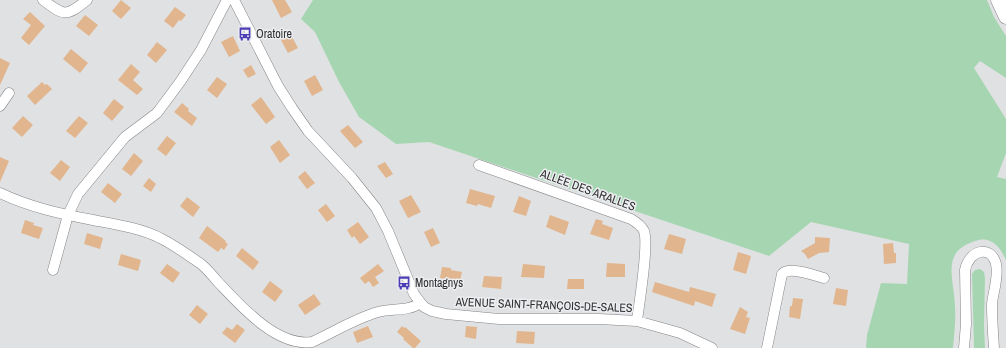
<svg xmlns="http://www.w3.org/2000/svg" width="1006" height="348" viewBox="0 0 1006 348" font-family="'Archivo Narrow',sans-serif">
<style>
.green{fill:#a6d6b1}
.building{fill:#e1b58d}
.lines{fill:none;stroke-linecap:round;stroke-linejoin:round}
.minor-casing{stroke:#848587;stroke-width:11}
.secondary-casing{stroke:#848587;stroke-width:15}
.minor{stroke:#fff;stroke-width:10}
.secondary{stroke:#fff;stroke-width:14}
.labels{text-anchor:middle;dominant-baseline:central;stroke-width:3;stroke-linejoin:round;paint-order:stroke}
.poi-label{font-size:12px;fill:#2f2f30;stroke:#edeef1;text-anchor:start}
.street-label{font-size:12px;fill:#2f2f30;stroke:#edeef1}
</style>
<rect width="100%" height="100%" fill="#e0e1e3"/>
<!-- green -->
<path class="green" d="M 313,0 L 987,0 L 994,17 L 1006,36 L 1006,78 L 980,61 L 974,68 L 1006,119 L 1006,153 L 997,177 L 1006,179 L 1006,260 C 1001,249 993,237 979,240 C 938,250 955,279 955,308 C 956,321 954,335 953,348 L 866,348 L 867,335 L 881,283 L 907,284 L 909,244 L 811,222 L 769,256 L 429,142 L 396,144 L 359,117 L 339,82 L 315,32 L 301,19 Z
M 980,269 L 984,272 L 985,278 L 984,325 L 985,348 L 974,348 L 972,274 L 975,270 Z"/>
<!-- building -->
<path class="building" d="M 121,0 L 131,8 L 121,19 L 112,11 Z
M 272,0 L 285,0 L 292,12 L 281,18 Z
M 175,7 L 186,15 L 181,21 L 179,20 L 173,28 L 164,21 Z
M 30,12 L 45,26 L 29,45 L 21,38 L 31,25 L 23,19 Z
M 85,15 L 98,25 L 89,36 L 76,26 Z
M 290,33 L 298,48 L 288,53 L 280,38 Z
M 233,36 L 240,51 L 229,57 L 221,42 Z
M 157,42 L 167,50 L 156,63 L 147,55 Z
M 71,49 L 88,63 L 80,73 L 63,59 Z
M 0,58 L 10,63 L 0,85 Z
M 131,64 L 140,72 L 133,80 L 143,89 L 137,95 L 118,80 Z
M 251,65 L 256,74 L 248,78 L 243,70 Z
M 315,75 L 323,90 L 312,96 L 304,81 Z
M 217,77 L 227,84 L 217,98 L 207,90 Z
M 42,82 L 45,85 L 47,84 L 52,89 L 35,105 L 27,96 Z
M 261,97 L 275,117 L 266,124 L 251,105 Z
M 114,99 L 124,107 L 112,121 L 103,113 Z
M 182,103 L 189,109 L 188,111 L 197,118 L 192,126 L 174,112 Z
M 23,116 L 33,125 L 22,137 L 12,128 Z
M 79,116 L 88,123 L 75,138 L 66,131 Z
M 348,125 L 363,142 L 355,148 L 340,131 Z
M 167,136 L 176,143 L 166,156 L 157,149 Z
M 279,140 L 290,155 L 280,163 L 270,147 Z
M 134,153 L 143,161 L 131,176 L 122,169 Z
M 0,157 L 9,161 L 0,182 Z
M 61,160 L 70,167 L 60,181 L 50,173 Z
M 385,162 L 393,174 L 386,178 L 377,166 Z
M 305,171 L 315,183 L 307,189 L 298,177 Z
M 149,178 L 156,184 L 151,192 L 143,186 Z
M 108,183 L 122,194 L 115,203 L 101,192 Z
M 470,189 L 495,196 L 491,208 L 478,204 L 477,206 L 466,203 Z
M 411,195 L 421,212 L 408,218 L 399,201 Z
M 519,196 L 531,201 L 526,216 L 513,212 Z
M 187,197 L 200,207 L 193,217 L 180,206 Z
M 326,204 L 335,216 L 327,222 L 318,210 Z
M 550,215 L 569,222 L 565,235 L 546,227 Z
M 596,219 L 603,221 L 602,224 L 613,228 L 609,240 L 590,234 Z
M 25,220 L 34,223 L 33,225 L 43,228 L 39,239 L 21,233 Z
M 358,222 L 369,237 L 360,244 L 354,236 L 352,238 L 347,230 Z
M 207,226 L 226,241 L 225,242 L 228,244 L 224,250 L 221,248 L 218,252 L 199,238 Z
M 433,228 L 440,243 L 431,247 L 424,232 Z
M 87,233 L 103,238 L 100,249 L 84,244 Z
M 669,234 L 686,239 L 682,254 L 664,249 Z
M 815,237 L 830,238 L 829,252 L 819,253 L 808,259 L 805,254 L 801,251 L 815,243 Z
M 893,243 L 894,253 L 896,253 L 896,263 L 884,264 L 883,244 Z
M 242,248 L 259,262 L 253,270 L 236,256 Z
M 738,252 L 751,256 L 746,274 L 733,270 Z
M 121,254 L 141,260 L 138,271 L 118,265 Z
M 607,263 L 625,264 L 625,277 L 606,277 Z
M 167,264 L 180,273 L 173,283 L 160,273 Z
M 378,264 L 384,271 L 375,277 L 379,283 L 373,287 L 369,281 L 365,284 L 360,278 Z
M 523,264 L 545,266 L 544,278 L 521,277 Z
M 442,267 L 451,268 L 451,270 L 462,272 L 460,281 L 440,278 Z
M 484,276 L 502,277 L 501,289 L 482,287 Z
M 568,279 L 584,279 L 584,289 L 567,289 Z
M 270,281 L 283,291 L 275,302 L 262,292 Z
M 655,282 L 689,292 L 690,287 L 716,294 L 712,307 L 695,301 L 694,306 L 652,292 Z
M 836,288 L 848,290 L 846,306 L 833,304 Z
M 314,294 L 321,304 L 305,315 L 298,305 Z
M 793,298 L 803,299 L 800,319 L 789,317 L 790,306 L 792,306 Z
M 197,305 L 208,314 L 200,324 L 189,315 Z
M 740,307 L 748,312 L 746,317 L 750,318 L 745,334 L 730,329 Z
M 237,324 L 245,330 L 235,343 L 222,333 L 227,327 L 232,330 Z
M 368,326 L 373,337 L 357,343 L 353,332 Z
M 402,326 L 404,328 L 405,327 L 421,341 L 415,348 L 413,348 L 403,339 L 404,338 L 397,332 Z
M 466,326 L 477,327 L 476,339 L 465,337 Z
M 517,331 L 535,332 L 534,344 L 516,343 Z"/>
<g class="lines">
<!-- minor casing -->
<g class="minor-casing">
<path id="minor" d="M 43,0 C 64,16 66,17 87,0
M 234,0 L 278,86 L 292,108 L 308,131 L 352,178 L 376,208 L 388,231 L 414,294 L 424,307 L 432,311 L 446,314 L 499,319 L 599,319 L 637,321 L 680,333 L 712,348
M 0,106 L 9,93
M 479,165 L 631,219 C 636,222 641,225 644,231 C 649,245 639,304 637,321
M 0,193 C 29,207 61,214 93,220 C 114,224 141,228 160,238 C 171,243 191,257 201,264 C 207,269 213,276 218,282 C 240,305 276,347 312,342 C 334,332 354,319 378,312 C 391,308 408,312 420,303
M 53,270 L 68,215 L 78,194 L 125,137 L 157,113 L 180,82 L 201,50 L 227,0
M 767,348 L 782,274 C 789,266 814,275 824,278
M 964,348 L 966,324 L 965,270 C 969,250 991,244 996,264 C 999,277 993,292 992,304 C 992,319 993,334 994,348"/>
</g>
<!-- secondary casing -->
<g class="secondary-casing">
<path id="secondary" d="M 998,0 L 1006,17"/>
</g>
<!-- minor -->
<use href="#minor" class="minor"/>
<!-- secondary -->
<use href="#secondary" class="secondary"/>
</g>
<!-- icons -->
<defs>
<g id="bus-bare" transform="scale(1.08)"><path d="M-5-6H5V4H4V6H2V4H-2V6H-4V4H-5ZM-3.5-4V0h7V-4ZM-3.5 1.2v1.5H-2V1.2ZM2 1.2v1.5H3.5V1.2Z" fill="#4e3eb5" stroke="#edeef1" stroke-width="2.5" paint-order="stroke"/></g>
</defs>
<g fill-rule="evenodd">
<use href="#bus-bare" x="245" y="34"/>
<use href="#bus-bare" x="404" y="283"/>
</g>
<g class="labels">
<!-- poi labels -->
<g class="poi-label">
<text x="256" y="34">Oratoire</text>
<text x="415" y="283">Montagnys</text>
</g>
<!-- street labels -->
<g class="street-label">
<text transform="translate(588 190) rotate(20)">ALLÉE DES ARALLES</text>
<text transform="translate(544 305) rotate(2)">AVENUE SAINT-FRANÇOIS-DE-SALES</text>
</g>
</g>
</svg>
